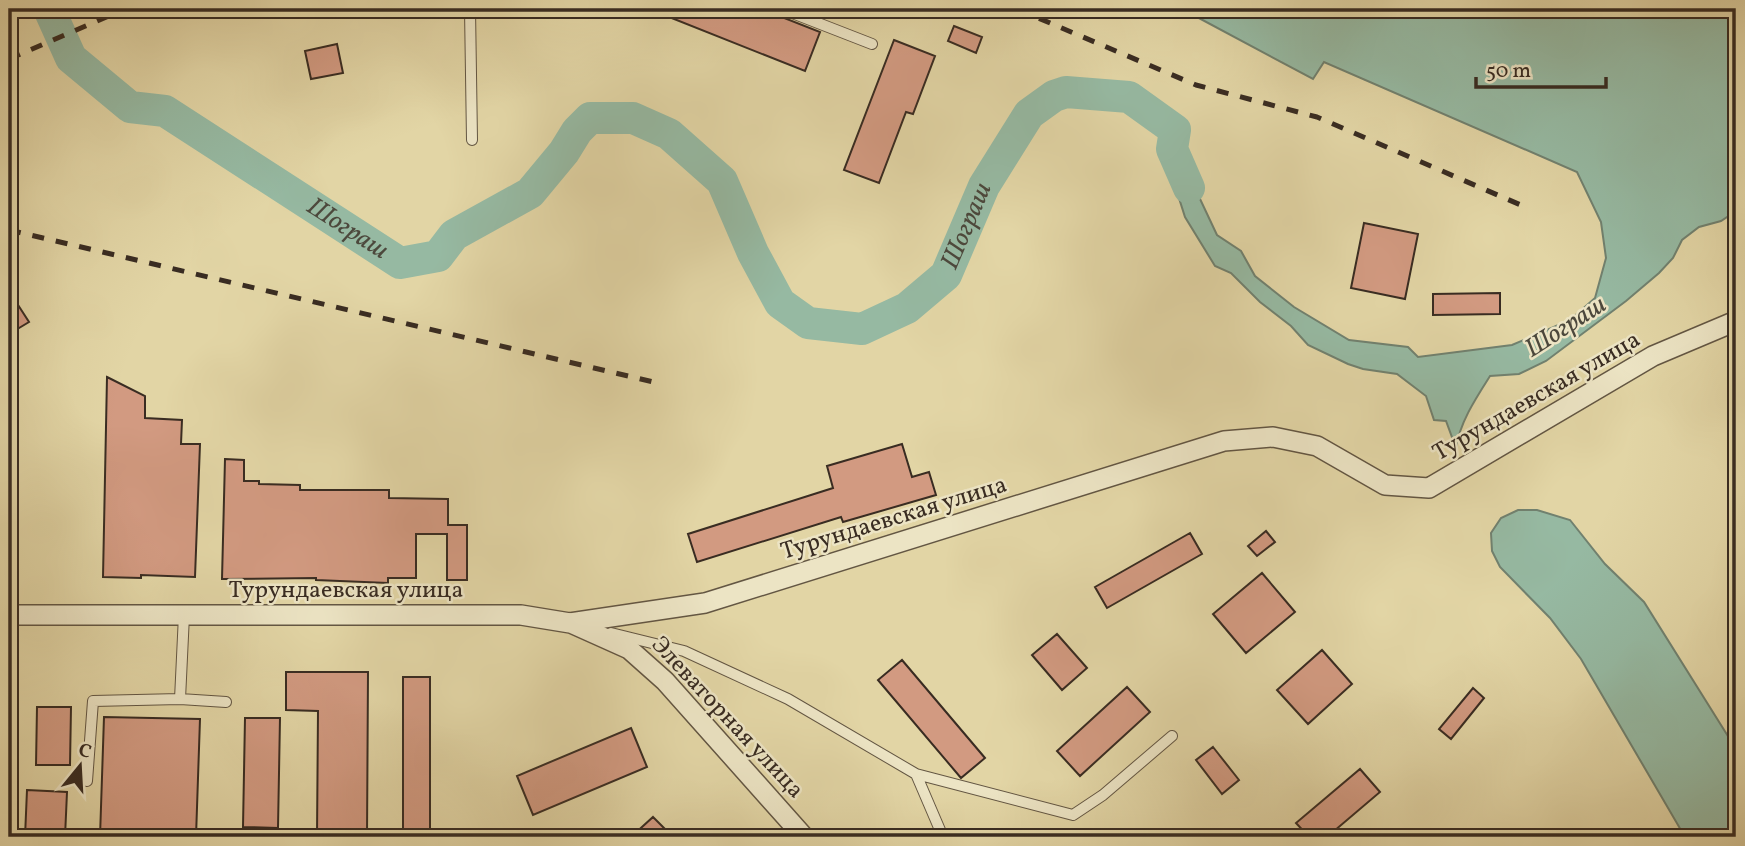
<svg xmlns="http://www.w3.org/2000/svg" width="1745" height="846" viewBox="0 0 1745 846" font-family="Vollkorn,serif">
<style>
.water{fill:#96b9a2;stroke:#71816f;stroke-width:2}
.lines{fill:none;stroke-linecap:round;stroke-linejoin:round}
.river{stroke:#96b9a2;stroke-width:32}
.building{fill:#d29a81;stroke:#392c22;stroke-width:2}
.lane-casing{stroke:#635643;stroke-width:12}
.street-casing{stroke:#635643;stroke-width:22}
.lane{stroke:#ece4c4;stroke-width:10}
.street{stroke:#ece4c4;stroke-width:19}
.rail{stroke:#392c22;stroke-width:5;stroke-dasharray:12 12;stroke-linecap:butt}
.labels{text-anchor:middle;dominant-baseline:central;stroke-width:5;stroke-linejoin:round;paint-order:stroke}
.street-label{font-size:24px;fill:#392c22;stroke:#ece4c4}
.water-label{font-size:26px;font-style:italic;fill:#4c483c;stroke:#ece4c4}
</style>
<rect width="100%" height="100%" fill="#e2d5a5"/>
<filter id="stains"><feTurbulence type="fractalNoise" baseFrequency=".00286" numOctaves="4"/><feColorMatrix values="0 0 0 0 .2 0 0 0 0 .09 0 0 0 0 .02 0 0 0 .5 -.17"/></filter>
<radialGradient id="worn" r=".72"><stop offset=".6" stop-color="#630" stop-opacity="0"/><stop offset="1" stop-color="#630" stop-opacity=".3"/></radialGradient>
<!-- water -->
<path class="water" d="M 1182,9 L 1736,9 L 1736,211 L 1721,221 L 1699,227 L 1682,240 L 1673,258 L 1659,273 L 1626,301 L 1546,361 L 1519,374 L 1490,376 C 1476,398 1460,422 1456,448 L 1446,421 L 1434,420 L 1426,396 L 1397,374 L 1363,369 L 1348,364 L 1308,345 L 1291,326 L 1260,302 L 1231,273 L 1215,266 L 1185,217 L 1172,176 L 1172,149 L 1185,167 L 1217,235 L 1241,251 L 1255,276 L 1294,307 L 1349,340 L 1408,347 L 1418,357 L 1512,345 L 1570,320 L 1595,298 L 1606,258 L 1601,222 L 1577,172 L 1324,62 L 1313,79 Z
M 1518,510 L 1537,510 L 1570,520 L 1605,564 L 1644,602 L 1736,749 L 1736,837 L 1685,837 L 1581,659 L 1550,618 L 1500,567 L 1492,551 L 1491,533 L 1501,518 Z"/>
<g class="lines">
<!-- river -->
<path class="river" id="s1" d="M 49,9 L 71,58 L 130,107 L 165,111 L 400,263 L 438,256 L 454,235 L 530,193 L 564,152 L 577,131 L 590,118 L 633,118 L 669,134 L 722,181 L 753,253 L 780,303 L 808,323 L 862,329 L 907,308 L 946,275 L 984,186 L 1029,114 L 1054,96 L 1066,92 L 1129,97 L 1175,130 L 1172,149 L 1189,188"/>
</g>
<!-- building -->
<path class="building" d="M 649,9 L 775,9 L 779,16 L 820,32 L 805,71 Z
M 954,26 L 982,37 L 976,53 L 948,41 Z
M 894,40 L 935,56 L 913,114 L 906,112 L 879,183 L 844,170 Z
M 337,44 L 343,73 L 311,79 L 305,51 Z
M 1364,223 L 1418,234 L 1405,299 L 1351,288 Z
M 9,291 L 29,322 L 9,334 Z
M 1500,293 L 1500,314 L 1433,315 L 1433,294 Z
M 107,377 L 145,396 L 145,418 L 182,420 L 181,444 L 200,444 L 195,577 L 141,575 L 141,578 L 103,577 Z
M 902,444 L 912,477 L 929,472 L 936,495 L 843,522 L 841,517 L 697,562 L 688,534 L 833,488 L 827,466 Z
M 225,459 L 244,460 L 244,481 L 259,481 L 259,484 L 300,485 L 300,490 L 389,490 L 389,498 L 448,499 L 448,525 L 467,525 L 467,580 L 447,580 L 447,534 L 416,534 L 416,578 L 388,578 L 388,583 L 316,580 L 316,578 L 222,579 Z
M 1266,531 L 1275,542 L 1257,556 L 1248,546 Z
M 1190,533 L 1202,554 L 1107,608 L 1095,587 Z
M 1262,573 L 1295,612 L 1246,653 L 1213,614 Z
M 1057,634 L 1087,668 L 1062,690 L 1032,655 Z
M 1322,650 L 1352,684 L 1308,724 L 1277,690 Z
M 902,660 L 985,758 L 961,778 L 878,680 Z
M 286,672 L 368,672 L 367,837 L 317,837 L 318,711 L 286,710 Z
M 403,677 L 430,677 L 430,837 L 403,837 Z
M 1127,687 L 1150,712 L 1080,776 L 1057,751 Z
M 1473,688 L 1484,698 L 1451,739 L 1439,729 Z
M 37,707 L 71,707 L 70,765 L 36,765 Z
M 104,717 L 200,719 L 196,837 L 100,837 Z
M 245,718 L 280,718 L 278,828 L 243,827 Z
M 631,728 L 647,767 L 533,815 L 517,776 Z
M 1213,747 L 1239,780 L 1222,794 L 1196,760 Z
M 1360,769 L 1380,792 L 1327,837 L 1309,837 L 1296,823 Z
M 27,790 L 67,792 L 65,837 L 25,837 Z
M 653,817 L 673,837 L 631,837 Z"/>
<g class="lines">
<!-- lane casing -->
<g class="lane-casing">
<path id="lane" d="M 470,9 L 472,140
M 782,9 L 872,44
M 611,633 L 684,651 L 788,699 L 916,774 L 1073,815 L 1103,795 L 1172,736
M 180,699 L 226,702
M 916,774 L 943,837
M 87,781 L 93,701 L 180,699 L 184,615"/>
</g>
<!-- street casing -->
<g class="street-casing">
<path id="street" d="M 9,615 L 521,615 L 570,623 L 705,603 L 1224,441 L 1273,437 L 1317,446 L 1385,485 L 1429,488 L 1653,356 L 1736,321
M 571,623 L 629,649 L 665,681 L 804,837"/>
</g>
<!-- lane -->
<use href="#lane" class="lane"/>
<!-- street -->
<use href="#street" class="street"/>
<!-- rail -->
<path class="rail" d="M 1017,9 L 1196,85 L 1317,117 L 1530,209
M 9,59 L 125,9
M 9,230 L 662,384"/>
</g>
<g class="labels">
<!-- street labels -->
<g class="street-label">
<text transform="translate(1537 397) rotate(-30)">Турундаевская улица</text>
<text transform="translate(894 519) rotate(-17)">Турундаевская улица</text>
<text x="346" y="591">Турундаевская улица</text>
<text transform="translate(727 718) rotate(47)">Элеваторная улица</text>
</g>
<!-- water labels -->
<g class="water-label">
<text stroke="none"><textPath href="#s1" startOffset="1225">Шограш</textPath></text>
<text stroke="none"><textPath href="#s1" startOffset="383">Шограш</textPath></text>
<text transform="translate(1566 327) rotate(-33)">Шограш</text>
</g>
</g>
<!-- margin -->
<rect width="1745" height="846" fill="none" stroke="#e2d5a5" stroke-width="35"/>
<rect x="10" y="10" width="1724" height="825" fill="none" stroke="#392c22" stroke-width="3.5"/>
<rect x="18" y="18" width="1710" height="811" fill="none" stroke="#392c22" stroke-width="2"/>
<!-- north arrow -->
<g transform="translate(80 766) rotate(18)" stroke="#ece4c4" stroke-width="5" paint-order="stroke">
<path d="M0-5L12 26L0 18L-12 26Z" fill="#392c22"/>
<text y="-10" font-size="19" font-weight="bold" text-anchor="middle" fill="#392c22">С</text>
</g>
<!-- scale -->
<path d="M1476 77v10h130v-10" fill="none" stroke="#392c22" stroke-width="3.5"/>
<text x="1486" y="77" font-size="21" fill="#392c22" stroke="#ece4c4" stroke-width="5" paint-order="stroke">50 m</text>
<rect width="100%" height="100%" filter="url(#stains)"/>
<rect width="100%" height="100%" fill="url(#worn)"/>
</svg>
